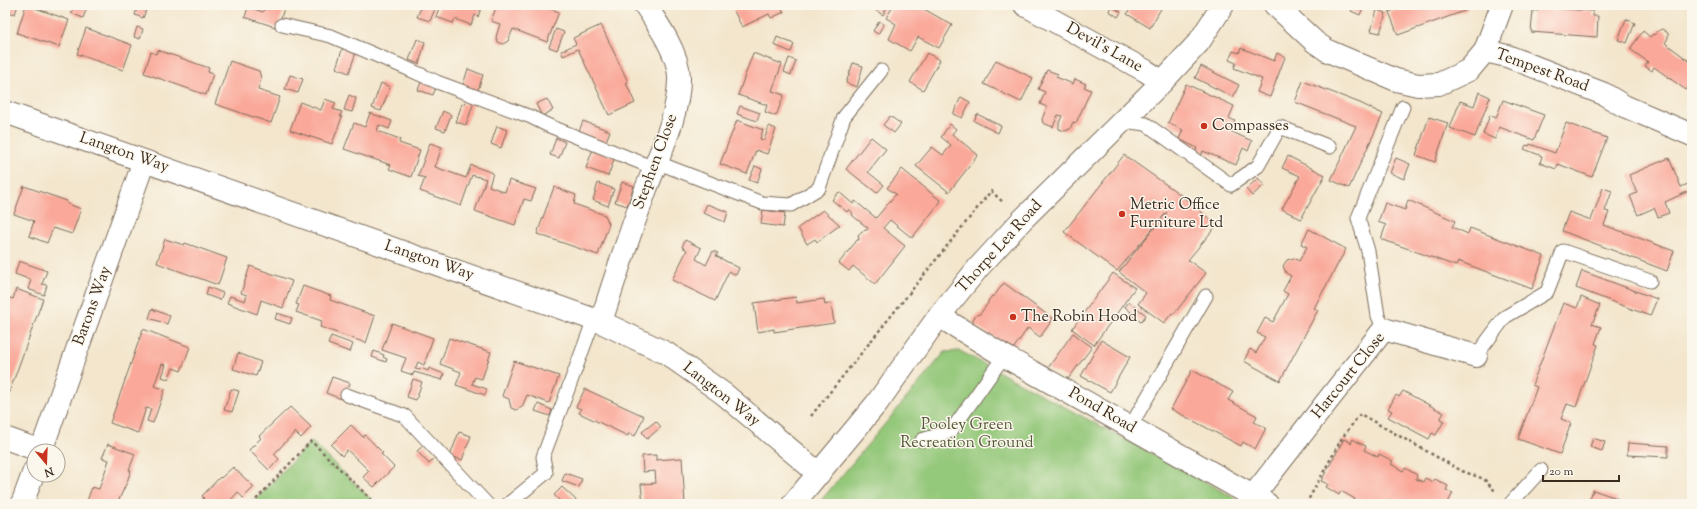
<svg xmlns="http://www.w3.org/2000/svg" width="1697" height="509" viewBox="0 0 1697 509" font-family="'Sorts Mill Goudy',serif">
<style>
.green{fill:#94c87a;stroke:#68794c}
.building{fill:#faa899}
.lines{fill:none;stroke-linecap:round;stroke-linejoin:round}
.service-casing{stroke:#7b6c5b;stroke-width:15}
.minor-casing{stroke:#7b6c5b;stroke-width:24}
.secondary-casing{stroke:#7b6c5b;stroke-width:24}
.path{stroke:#7b6c5b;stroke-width:2.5;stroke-dasharray:3 3;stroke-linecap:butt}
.service{stroke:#fff;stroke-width:13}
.minor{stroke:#fff;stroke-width:22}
.secondary{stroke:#fff;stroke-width:22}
.poi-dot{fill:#c8321e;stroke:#fbf7ec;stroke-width:1.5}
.labels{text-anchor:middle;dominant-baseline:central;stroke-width:3;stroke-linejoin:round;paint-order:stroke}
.street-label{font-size:16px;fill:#3b2a1e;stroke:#fbf7ec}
.poi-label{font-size:16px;fill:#3b2a1e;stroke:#fbf7ec;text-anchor:start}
.park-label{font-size:16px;fill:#56593a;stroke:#fbf7ec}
</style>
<rect width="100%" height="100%" fill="#fbf7ec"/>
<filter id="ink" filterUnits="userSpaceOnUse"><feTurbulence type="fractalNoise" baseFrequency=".025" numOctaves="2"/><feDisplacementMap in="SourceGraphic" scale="8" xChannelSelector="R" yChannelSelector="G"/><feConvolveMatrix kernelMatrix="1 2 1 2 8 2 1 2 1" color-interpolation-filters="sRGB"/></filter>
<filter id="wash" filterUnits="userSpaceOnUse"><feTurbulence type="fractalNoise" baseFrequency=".012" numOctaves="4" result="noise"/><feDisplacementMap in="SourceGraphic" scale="16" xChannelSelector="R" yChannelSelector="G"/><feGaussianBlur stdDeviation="0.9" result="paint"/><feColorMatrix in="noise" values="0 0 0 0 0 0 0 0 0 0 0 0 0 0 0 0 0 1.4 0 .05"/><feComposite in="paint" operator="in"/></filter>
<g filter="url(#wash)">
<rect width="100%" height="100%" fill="#f3e6cd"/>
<!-- green -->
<path class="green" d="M 960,351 L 1246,504 L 818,504 L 945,352 Z
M 311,441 L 376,504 L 252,504 Z"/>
<g id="blocks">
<!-- building -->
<path class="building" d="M 5,5 L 18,5 L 15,14 L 8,12 L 5,18 Z
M 26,5 L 36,5 L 35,8 L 69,20 L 59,47 L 17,33 Z
M 75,5 L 88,5 L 83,18 L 71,13 Z
M 118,5 L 135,5 L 133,10 Z
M 138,5 L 148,5 L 143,18 L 135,15 Z
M 265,5 L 276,5 L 284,8 L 278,28 L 245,17 L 248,7 L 263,12 Z
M 422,5 L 435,9 L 430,21 L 417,17 Z
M 440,5 L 482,5 L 478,17 L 475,15 L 471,25 L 455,19 L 453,23 L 436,17 Z
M 497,5 L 528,5 L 532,6 L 533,5 L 540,5 L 559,12 L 547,42 L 513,29 L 508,41 L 503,44 L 498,42 L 496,37 L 500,24 L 491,21 Z
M 731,5 L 780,5 L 784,12 L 771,18 L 769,14 L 742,27 Z
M 870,5 L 888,5 L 883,15 L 869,6 Z
M 894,5 L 917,5 L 952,25 L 939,48 L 918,37 L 910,51 L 889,39 L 896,24 L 886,18 Z
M 1132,5 L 1163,5 L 1150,28 L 1127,14 Z
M 1354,5 L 1364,5 L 1360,15 L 1351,11 Z
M 1407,5 L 1466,5 L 1467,10 L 1398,35 L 1389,12 Z
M 1111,6 L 1121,12 L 1118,17 L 1109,11 Z
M 1538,7 L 1593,11 L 1593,16 L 1598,16 L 1597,37 L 1531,32 L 1533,10 L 1538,11 Z
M 1377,10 L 1386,13 L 1380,33 L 1371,31 Z
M 1626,19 L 1635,23 L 1627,43 L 1618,40 Z
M 879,21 L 884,24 L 878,34 L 873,31 Z
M 601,25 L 628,82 L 626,83 L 635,103 L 609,115 L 578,49 L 563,56 L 561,51 L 576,44 L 573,38 Z
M 137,27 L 143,29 L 140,39 L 134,37 Z
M 86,28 L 132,45 L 123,70 L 77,54 Z
M 556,29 L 564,32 L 557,50 L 549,47 Z
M 1662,29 L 1668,33 L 1668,38 L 1665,43 L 1692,63 L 1692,82 L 1686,90 L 1654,67 L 1652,71 L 1645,66 L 1648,62 L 1630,49 L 1643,31 L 1650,37 L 1653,34 L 1654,35 L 1658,31 Z
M 777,37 L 794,44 L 791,52 L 774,45 Z
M 417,39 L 425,42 L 419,64 L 409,60 Z
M 343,47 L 356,52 L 349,73 L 336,68 Z
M 1241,48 L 1274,61 L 1277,53 L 1285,57 L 1270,97 L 1257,92 L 1262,79 L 1234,68 L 1236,63 L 1229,60 L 1233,51 L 1239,53 Z
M 158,50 L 209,68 L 208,72 L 213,74 L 206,95 L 144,73 L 151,52 L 156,54 Z
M 753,53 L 782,64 L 772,91 L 784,95 L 776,116 L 765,112 L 767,105 L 738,95 Z
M 927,53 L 940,60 L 923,90 L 910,82 Z
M 789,58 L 796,61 L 791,75 L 784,72 Z
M 996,60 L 1033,78 L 1021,102 L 984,84 Z
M 230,61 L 259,71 L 261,78 L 258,90 L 280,97 L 271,123 L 215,104 Z
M 853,63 L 863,66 L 857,87 L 846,83 Z
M 1201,66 L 1239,85 L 1233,97 L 1195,78 Z
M 468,69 L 483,75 L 477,93 L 462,88 Z
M 1047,70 L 1058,74 L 1056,77 L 1073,84 L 1075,79 L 1086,84 L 1084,87 L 1091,90 L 1076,123 L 1073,122 L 1070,129 L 1065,131 L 1059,129 L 1059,123 L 1062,116 L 1058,115 L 1053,127 L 1043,123 L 1042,119 L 1047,107 L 1040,104 L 1045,92 L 1038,89 Z
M 290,75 L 303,79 L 298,93 L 285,89 Z
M 1303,81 L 1360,103 L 1383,114 L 1349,188 L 1331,180 L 1356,126 L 1295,102 Z
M 421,82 L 436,87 L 433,95 L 418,90 Z
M 381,83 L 390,87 L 381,111 L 372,108 Z
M 1186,84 L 1234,106 L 1229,118 L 1235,121 L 1230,131 L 1252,141 L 1248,151 L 1243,148 L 1236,165 L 1203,151 L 1201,156 L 1195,153 L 1197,148 L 1179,139 L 1183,130 L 1168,123 Z
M 1479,92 L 1490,97 L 1475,137 L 1450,128 L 1460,101 L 1474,106 Z
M 349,95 L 356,98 L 352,112 L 344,110 Z
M 961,97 L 970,102 L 962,118 L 953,114 Z
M 325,99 L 336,103 L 333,109 L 342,112 L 340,116 L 342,117 L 332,144 L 290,130 L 300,102 L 321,110 Z
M 547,99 L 553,110 L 542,116 L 536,104 Z
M 466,100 L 474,102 L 466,125 L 456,122 L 462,104 L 465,105 Z
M 1503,100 L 1544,115 L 1534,140 L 1499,127 L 1495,139 L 1483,134 L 1490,115 L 1496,118 Z
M 740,106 L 760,113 L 757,121 L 737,114 Z
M 443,111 L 451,115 L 445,131 L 436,128 Z
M 370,113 L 392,121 L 389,129 L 379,125 L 377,131 L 400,139 L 399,143 L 420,150 L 411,177 L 389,169 L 391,165 L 344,149 L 354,123 L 365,127 Z
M 977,114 L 1001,126 L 998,133 L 974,121 Z
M 890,116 L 901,124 L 894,133 L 883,125 Z
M 1429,117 L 1448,123 L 1435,162 L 1416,155 Z
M 737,120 L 763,130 L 760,139 L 764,140 L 769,126 L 776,129 L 767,154 L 756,150 L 747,174 L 720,164 Z
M 583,121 L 610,131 L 605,144 L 578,134 Z
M 1566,123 L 1607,138 L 1592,177 L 1558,164 L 1556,169 L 1540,163 L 1542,156 L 1524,149 L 1526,145 L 1529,146 L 1530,144 L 1555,153 Z
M 950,124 L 956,129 L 952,134 L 978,155 L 949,192 L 916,166 L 932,147 L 943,155 L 951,145 L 941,137 Z
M 497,126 L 507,130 L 501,148 L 491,144 Z
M 871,137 L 886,149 L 868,172 L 884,185 L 877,193 L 846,169 Z
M 556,138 L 565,142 L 559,158 L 550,155 Z
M 430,143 L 442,147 L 435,167 L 466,178 L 471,165 L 493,173 L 489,186 L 505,192 L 509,180 L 536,189 L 531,201 L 524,199 L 515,225 L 475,211 L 486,179 L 472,175 L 461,206 L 420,191 L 425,178 L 418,176 Z
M 593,149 L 615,157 L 608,176 L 586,168 Z
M 1124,155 L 1181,195 L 1217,225 L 1188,260 L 1206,273 L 1174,314 L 1172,313 L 1164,323 L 1138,304 L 1146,293 L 1119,272 L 1167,212 L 1117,271 L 1064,232 Z
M 1288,156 L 1325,175 L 1301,219 L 1282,209 L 1300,176 L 1282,168 Z
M 1396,158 L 1410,164 L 1404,179 L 1390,173 Z
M 1669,158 L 1681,187 L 1688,184 L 1689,186 L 1692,175 L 1692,186 L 1689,186 L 1691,190 L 1665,202 L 1669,213 L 1658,217 L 1654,208 L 1638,215 L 1630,196 L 1637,193 L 1629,175 Z
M 755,166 L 762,169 L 757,183 L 749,180 Z
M 902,169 L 941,201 L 912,238 L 890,220 L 883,228 L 905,246 L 875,284 L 853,266 L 849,271 L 839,263 L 857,240 L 859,240 L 858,235 L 862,231 L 867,230 L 868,228 L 853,216 L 852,212 L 849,209 L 847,212 L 832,200 L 839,192 L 853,204 L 855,201 L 876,218 L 896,194 L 887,188 Z
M 1258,178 L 1264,185 L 1252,196 L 1246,189 Z
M 622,182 L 634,186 L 627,206 L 615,202 Z
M 598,183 L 614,189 L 608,206 L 593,200 Z
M 24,186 L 67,201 L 66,203 L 81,209 L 72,234 L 53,228 L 47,243 L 29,236 L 34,221 L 14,214 Z
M 554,187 L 576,195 L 574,204 L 605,215 L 609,224 L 598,255 L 537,234 Z
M 1603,188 L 1612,191 L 1605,211 L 1609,212 L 1604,225 L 1674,251 L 1667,271 L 1562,231 L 1569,212 L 1591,220 Z
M 1408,200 L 1455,221 L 1452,227 L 1468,234 L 1470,228 L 1544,256 L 1532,289 L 1458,261 L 1456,266 L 1381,239 L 1386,225 L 1378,222 L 1385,203 L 1405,210 Z
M 707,204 L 728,212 L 725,222 L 703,213 Z
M 763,210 L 785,213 L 783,227 L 761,224 Z
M 823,210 L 840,225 L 817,242 L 815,239 L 807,244 L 798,228 Z
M 1309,229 L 1346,249 L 1314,308 L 1318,310 L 1280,381 L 1244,361 L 1250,349 L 1256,353 L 1265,337 L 1257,333 L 1265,318 L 1273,322 L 1288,294 L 1283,291 L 1291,276 L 1286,273 L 1283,266 L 1287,260 L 1294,258 L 1299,261 L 1307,247 L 1301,244 Z
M 165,239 L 184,245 L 185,243 L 227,258 L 218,285 L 157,263 Z
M 685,240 L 701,248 L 696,259 L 706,265 L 713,251 L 718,253 L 716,256 L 739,268 L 736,275 L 729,271 L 715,301 L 672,280 L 687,250 L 682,247 Z
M 19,261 L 47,271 L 42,284 L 47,285 L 44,295 L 28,289 L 31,280 L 15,274 Z
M 250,266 L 292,281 L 283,308 L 261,300 L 257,314 L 227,303 L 230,296 L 245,301 L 247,295 L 241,293 Z
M 1582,271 L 1657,299 L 1650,316 L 1576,288 Z
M 1113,273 L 1135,288 L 1094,345 L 1072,329 Z
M 1004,283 L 1053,319 L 1040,337 L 1028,328 L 1013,349 L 973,324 L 973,319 L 978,314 L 980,314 L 988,303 L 988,301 L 992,296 L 994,296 Z
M 303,286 L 331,296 L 330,300 L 375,316 L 366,343 L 320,327 L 322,321 L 296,312 L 299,305 L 296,304 Z
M 208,287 L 223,293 L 220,300 L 206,295 Z
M 16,289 L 43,299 L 9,393 L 5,392 L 5,296 L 13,299 Z
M 796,297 L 797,303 L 824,299 L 825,305 L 831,303 L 834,323 L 774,332 L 774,329 L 758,332 L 754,303 Z
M 1581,297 L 1600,305 L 1592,324 L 1601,327 L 1595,344 L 1598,345 L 1576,407 L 1567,404 L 1561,419 L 1571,423 L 1560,454 L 1518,439 L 1537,387 L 1532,385 L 1563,303 L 1577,308 Z
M 1129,302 L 1146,315 L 1141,322 L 1130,314 L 1131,312 L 1125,307 Z
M 152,309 L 170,316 L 167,324 L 149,318 Z
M 277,313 L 292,318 L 290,324 L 275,319 Z
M 392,323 L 433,338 L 424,365 L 418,362 L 415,369 L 420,370 L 421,368 L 428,371 L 429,368 L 444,374 L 442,380 L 414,372 L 413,375 L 401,371 L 406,358 L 382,350 Z
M 143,329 L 190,347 L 181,371 L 173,368 L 168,379 L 162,377 L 166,365 L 162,364 L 154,386 L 165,389 L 153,423 L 147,421 L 151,409 L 146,408 L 138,433 L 110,423 Z
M 1073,333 L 1092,347 L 1068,379 L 1048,368 Z
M 331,336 L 353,344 L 350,352 L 328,344 Z
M 449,338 L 491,352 L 482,379 L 475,377 L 472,384 L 487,389 L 485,395 L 456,385 L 461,372 L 440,364 Z
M 1101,340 L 1130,357 L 1110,392 L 1081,376 Z
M 374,351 L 384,355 L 383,357 L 387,359 L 386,362 L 372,357 Z
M 238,353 L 261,362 L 256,376 L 233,369 Z
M 514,361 L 559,376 L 549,403 L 527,395 L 522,407 L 516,410 L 511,408 L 509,399 L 502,396 Z
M 1192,370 L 1233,392 L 1228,400 L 1257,416 L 1254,422 L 1266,428 L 1255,449 L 1243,442 L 1241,446 L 1171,409 Z
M 332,377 L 350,383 L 344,400 L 326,393 Z
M 413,379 L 422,382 L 416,400 L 407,397 Z
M 231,389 L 239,391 L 232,412 L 224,410 Z
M 585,389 L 644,416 L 635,436 L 629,433 L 628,436 L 579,413 L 581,409 L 576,407 Z
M 1403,391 L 1444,413 L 1440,419 L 1444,421 L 1436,435 L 1432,433 L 1429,439 L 1388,417 L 1392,411 L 1388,409 L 1396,395 L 1399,397 Z
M 538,404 L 552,410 L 550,416 L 535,411 Z
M 290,407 L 311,427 L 301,438 L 295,432 L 274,454 L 279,459 L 269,470 L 249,450 L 261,438 L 259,436 Z
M 656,421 L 661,427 L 647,439 L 642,432 Z
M 351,425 L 363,437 L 365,435 L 383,453 L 381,454 L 394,467 L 374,487 L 363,477 L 369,471 L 358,460 L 347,450 L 342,456 L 331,445 Z
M 459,432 L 471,436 L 462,460 L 450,456 Z
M 1593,438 L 1605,442 L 1602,451 L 1590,447 Z
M 1344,439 L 1351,443 L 1353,439 L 1359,443 L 1366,446 L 1364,450 L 1378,457 L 1379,454 L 1393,461 L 1391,464 L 1403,471 L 1405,468 L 1417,475 L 1416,479 L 1423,482 L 1425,478 L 1433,482 L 1435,479 L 1448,486 L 1446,490 L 1453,493 L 1447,504 L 1357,504 L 1353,502 L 1355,499 L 1341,491 L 1339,495 L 1326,487 L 1328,484 L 1321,481 Z
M 1628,443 L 1668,446 L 1668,457 L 1627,455 Z
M 108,444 L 135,454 L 129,470 L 131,470 L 127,482 L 117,504 L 96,504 L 87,501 L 92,487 L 99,489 L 109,460 L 102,458 Z
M 424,445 L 436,457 L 429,464 L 417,451 Z
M 656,455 L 656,460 L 682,458 L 685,504 L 643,504 L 641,484 L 656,483 L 655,471 L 643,472 L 642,456 Z
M 233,467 L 254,487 L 243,498 L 238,492 L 227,504 L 198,504 L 204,498 L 202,496 L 220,477 L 221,478 Z
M 565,473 L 582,479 L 579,487 L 562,481 Z
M 562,487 L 578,502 L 576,504 L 563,504 L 554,495 Z
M 1593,490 L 1617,498 L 1615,504 L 1588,504 Z"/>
</g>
</g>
<g filter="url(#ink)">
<use href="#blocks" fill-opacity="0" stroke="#7b6c5b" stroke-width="1"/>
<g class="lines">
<!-- service casing -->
<g class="service-casing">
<path id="service" d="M 282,25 L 331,36 L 406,68 L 437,82 L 531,117 L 547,125 L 654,168
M 1122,121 L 1146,124 L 1231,185 L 1258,166 L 1280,127 L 1330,147
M 656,162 L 762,203 L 791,205 L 819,188 L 844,117 L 881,71
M 1384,329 L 1378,316 L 1368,251 L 1358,218 L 1403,107
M 1476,356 L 1505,317 L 1547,292 L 1563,251 L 1650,281
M 347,395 L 405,416 L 487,504
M 1130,427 L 1206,296
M 922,440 L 951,431 L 1004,356
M 508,504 L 546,473 L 543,457 L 594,319
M 1510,504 L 1541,470"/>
</g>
<!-- minor casing -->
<g class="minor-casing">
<path id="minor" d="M 1025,5 L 1146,71 L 1162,82
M 1275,5 L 1315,42 L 1328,51 L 1396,80 L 1418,85 L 1439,84 L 1469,70 L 1485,51 L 1502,5
M 1485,51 L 1507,56 L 1604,94 L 1624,106 L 1692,135
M 5,112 L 601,322 L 666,353 L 724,394 L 819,474
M 939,316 L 1004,356 L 1267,504
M 601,322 C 615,277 630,233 646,189 C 659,155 680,113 679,76 C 678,53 658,24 645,5
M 5,438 L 41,451
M 41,451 L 144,161
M 1253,496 L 1384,329 L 1476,356
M 22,504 L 34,471"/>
</g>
<!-- secondary casing -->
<g class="secondary-casing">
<path id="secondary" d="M 793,504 L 877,403 L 939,316 L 978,268 L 1022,220 L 1162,82 L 1199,42 L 1223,5"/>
</g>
<!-- path -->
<path class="path" d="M 811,416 L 991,191 L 1004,203
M 252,504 L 311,441 L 376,504
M 1306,504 L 1342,438 L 1360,414 L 1462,471 L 1484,479 L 1495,491"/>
<!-- service -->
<use href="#service" class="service"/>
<!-- minor -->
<use href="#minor" class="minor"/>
<!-- secondary -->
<use href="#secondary" class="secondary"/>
</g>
</g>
<!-- markers -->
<g class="poi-dot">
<circle cx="1204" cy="126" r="4"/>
<circle cx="1122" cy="214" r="4"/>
<circle cx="1013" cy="317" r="4"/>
</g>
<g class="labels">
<!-- street labels -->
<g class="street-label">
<text transform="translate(1104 48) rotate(29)">Devil's Lane</text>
<text transform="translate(1542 71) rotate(20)">Tempest Road</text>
<text transform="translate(124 153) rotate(19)">Langton Way</text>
<text transform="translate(656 162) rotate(-70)">Stephen Close</text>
<text transform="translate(1000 247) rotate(-48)">Thorpe Lea Road</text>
<text transform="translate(429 261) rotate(19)">Langton Way</text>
<text transform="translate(93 306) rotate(-70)">Barons Way</text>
<text transform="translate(1349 376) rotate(-51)">Harcourt Close</text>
<text transform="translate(721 395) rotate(38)">Langton Way</text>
<text transform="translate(1102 411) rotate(30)">Pond Road</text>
</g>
<!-- poi labels -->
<g class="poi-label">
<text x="1212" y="126">Compasses</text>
<text x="1130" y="205">Metric Office<tspan x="1130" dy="18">Furniture Ltd</tspan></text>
<text x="1021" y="317">The Robin Hood</text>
</g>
<!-- park labels -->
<g class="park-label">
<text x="967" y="425">Pooley Green<tspan x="967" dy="18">Recreation Ground</tspan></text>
</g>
</g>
<!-- margin -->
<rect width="1697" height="509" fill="none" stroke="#fbf7ec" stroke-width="20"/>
<!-- north arrow -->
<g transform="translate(46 463) rotate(161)"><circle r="19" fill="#fbf7ec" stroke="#aea59a"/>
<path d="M0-3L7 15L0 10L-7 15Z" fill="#c8321e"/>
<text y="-6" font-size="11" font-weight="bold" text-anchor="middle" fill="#3b2a1e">N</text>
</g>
<!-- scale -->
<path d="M1543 475v6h76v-6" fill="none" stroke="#3b2a1e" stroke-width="2"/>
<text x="1549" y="475" font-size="12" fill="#3b2a1e" stroke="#fbf7ec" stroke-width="3" paint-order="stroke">20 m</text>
</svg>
